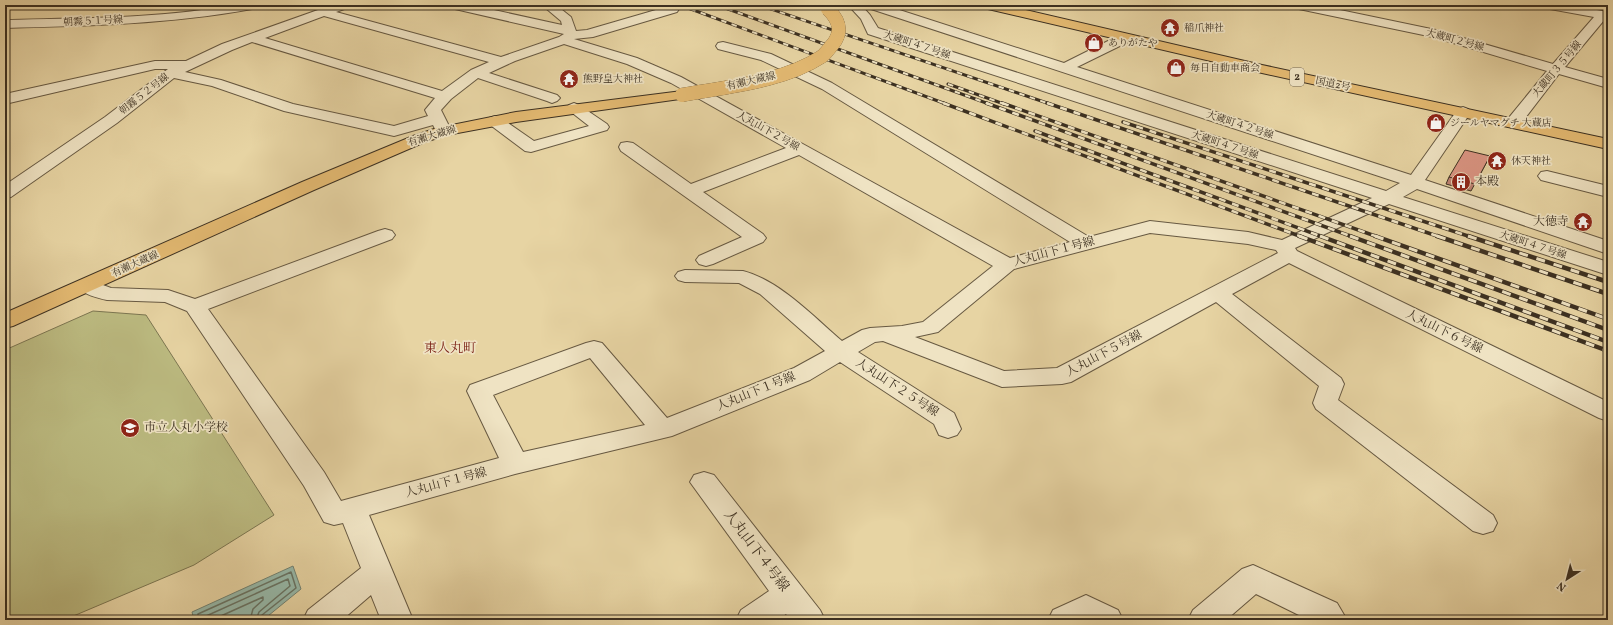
<svg xmlns="http://www.w3.org/2000/svg" width="1613" height="625" viewBox="0 0 1613 625" font-family="Vollkorn,'Noto Serif JP',serif">
<style>
.green{fill:#bcbb81;stroke:#7c7651}
.water{fill:#97b8a8;stroke:#738272}
.lines{fill:none;stroke-linecap:round;stroke-linejoin:round}
.shore{stroke:#6a7464;stroke-width:1.5}
.minor-casing{stroke:#675942;stroke-width:2}
.major-casing{stroke:#3c3021;stroke-width:2}
.highway-casing{stroke:#3c3021;stroke-width:2}
.minor{fill:#efe3c3;fill-rule:evenodd}
.major{fill:#e4ba72;fill-rule:evenodd}
.highway{fill:#e4ba72;fill-rule:evenodd}
.rail-far2-casing{stroke:#3c3021;stroke-width:3}
.rail-far1-casing{stroke:#3c3021;stroke-width:3.5}
.rail-casing{stroke:#3c3021;stroke-width:4.5}
.rail-far2{stroke:#efe3c3;stroke-width:2;stroke-dasharray:5.5;stroke-linecap:butt}
.rail-far1{stroke:#efe3c3;stroke-width:2.5;stroke-dasharray:7;stroke-linecap:butt}
.rail{stroke:#efe3c3;stroke-width:3;stroke-dasharray:9;stroke-linecap:butt}
.major-bridge-casing{stroke:#3c3021;stroke-width:14;stroke-linecap:butt}
.major-bridge{stroke:#e4ba72;stroke-width:14}
.wall{fill:#bf8273;stroke:#3c3021}
.building{fill:#de9786;stroke:#3c3021}
.labels{text-anchor:middle;dominant-baseline:central;stroke-width:3.5;stroke-linejoin:round;paint-order:stroke}
.far-street-label{font-size:10px;fill:#3c3021;stroke:#efe3c3}
.far-poi-label{font-size:10px;fill:#3c3021;stroke:#efe3c3;text-anchor:start}
.shield{fill:#efe3c3;stroke:#726652;stroke-width:1}
.shield-label{font-size:11px;font-weight:bold;fill:#3c3021}
.poi-label{font-size:12px;fill:#3c3021;stroke:#efe3c3;text-anchor:start}
.street-label{font-size:12px;fill:#3c3021;stroke:#efe3c3}
.neighbourhood-label{font-size:13px;fill:#7a1f14;stroke:#efe3c3}
.near-street-label{font-size:14px;fill:#3c3021;stroke:#efe3c3}
</style>
<rect width="100%" height="100%" fill="#e7d4a3"/>
<filter id="stains"><feTurbulence type="fractalNoise" baseFrequency=".005" numOctaves="4"/><feColorMatrix values="0 0 0 0 .2 0 0 0 0 .09 0 0 0 0 .02 0 0 0 .5 -.17"/></filter>
<radialGradient id="worn" r=".72"><stop offset=".6" stop-color="#630" stop-opacity="0"/><stop offset="1" stop-color="#630" stop-opacity=".3"/></radialGradient>
<!-- green -->
<path class="green" d="M 93,311 L 146,315 L 274,515 L 194,565 L 64,620 L 5,620 L 5,350 Z"/>
<!-- water -->
<path class="water" d="M 293,566 L 301,589 L 263,620 L 194,620 L 192,612 Z"/>
<g class="lines">
<!-- shore -->
<path class="shore" d="M 198,620 L 198,614 L 291,572 L 296,588 L 262,615 L 261,620
M 203,620 L 204,617 L 288,579 L 290,586 L 259,612 L 256,620
M 212,620 L 263,597 L 263,600 L 253,609 L 250,620"/>
<!-- minor casing -->
<g class="minor-casing">
<path id="minor" d="M 233,5 L 258,5 L 256,8 L 252,9 C 170,24 88,26 5,28 L 5,20 C 81,18 158,19 233,5 Z
M 332,5 L 349,5 L 347,8 L 336,12 L 501,57 L 559,37 L 564,34 L 455,9 L 451,8 L 449,5 L 471,5 L 562,25 L 561,21 L 542,5 L 556,5 L 571,17 L 576,31 L 587,30 L 673,5 L 677,6 L 679,9 L 677,12 L 593,37 L 574,39 L 637,58 L 681,77 L 1010,258 L 1070,242 L 822,89 L 761,60 L 718,49 L 716,46 L 718,43 L 723,42 L 771,54 L 832,83 L 1089,237 L 1150,221 L 1248,232 L 1282,240 L 1372,198 L 868,34 L 861,19 L 848,5 L 861,5 L 870,15 L 878,28 L 1386,191 L 1400,183 L 868,8 L 866,5 L 884,5 L 1064,63 L 1120,35 L 1130,35 L 1132,38 L 1130,41 L 1077,67 L 1411,175 L 1458,109 L 1463,107 L 1468,109 L 1471,112 L 1425,180 L 1608,241 L 1608,254 L 1417,189 L 1403,197 L 1608,262 L 1608,275 L 1389,204 L 1295,248 L 1297,251 L 1608,402 L 1608,421 L 1599,418 L 1289,263 L 1232,294 L 1341,378 L 1344,384 L 1338,400 L 1493,515 L 1497,523 L 1493,531 L 1483,534 L 1473,531 L 1316,409 L 1313,403 L 1319,386 L 1216,302 L 1071,382 L 1062,384 L 1002,387 L 883,341 L 875,342 L 858,352 L 954,413 L 961,429 L 957,435 L 948,438 L 939,435 L 934,424 L 840,362 L 810,380 L 672,436 L 515,474 L 369,515 L 413,620 L 381,620 L 371,595 L 342,620 L 303,620 L 308,610 L 361,568 L 343,523 L 334,525 L 324,522 L 304,486 L 187,311 L 165,302 L 107,300 C 97,298 82,294 76,285 L 80,281 L 87,279 L 111,288 L 168,290 L 195,299 L 378,231 L 385,229 L 392,231 L 395,235 L 392,239 L 208,309 L 324,472 L 341,501 L 499,458 L 467,391 L 470,385 L 586,343 L 594,341 L 602,343 L 667,418 L 794,368 L 825,351 L 760,294 L 739,283 L 685,282 L 678,280 L 675,276 L 678,272 L 685,270 L 743,271 C 779,280 814,317 842,341 L 862,330 L 870,328 L 902,326 L 923,322 L 993,266 L 799,155 L 703,192 L 763,234 L 766,238 L 763,242 L 713,264 L 706,266 L 699,264 L 696,260 L 699,256 L 742,237 L 621,151 L 619,147 L 621,143 L 627,142 L 633,143 L 691,184 L 786,148 L 671,83 L 627,64 L 564,44 L 515,61 L 489,73 L 557,95 L 560,98 L 557,101 L 552,103 L 547,101 L 478,78 L 451,99 L 441,110 L 451,130 L 449,133 L 443,135 L 437,133 L 433,125 L 394,136 L 284,111 L 212,86 L 174,78 L 117,123 L 11,197 L 5,198 L 5,185 L 105,117 L 168,69 L 155,69 L 5,104 L 5,94 L 155,61 L 186,61 L 222,44 ZM 324,16 L 489,62 L 471,70 L 442,91 L 265,38 ZM 252,42 L 435,98 L 425,110 L 428,116 L 394,126 L 293,104 L 221,80 L 185,72 L 232,50 ZM 1150,233 L 1248,244 L 1276,250 L 1278,253 L 1057,368 L 1004,371 L 915,337 L 938,332 L 1014,269 ZM 590,358 L 645,425 L 523,452 L 493,395 Z
M 1293,5 L 1316,5 L 1436,30 L 1553,64 L 1594,17 L 1550,9 L 1546,8 L 1544,5 L 1569,5 L 1608,12 L 1608,20 L 1605,19 L 1565,67 L 1608,79 L 1608,88 L 1559,74 L 1519,126 L 1513,128 L 1507,126 L 1505,123 L 1507,120 L 1547,71 L 1433,37 L 1299,9 L 1295,8 Z
M 574,103 L 579,105 L 607,124 L 609,127 L 607,130 L 531,152 L 525,151 L 489,124 L 487,121 L 489,118 L 495,116 L 501,118 L 534,141 L 589,126 L 566,108 L 569,105 Z
M 1547,171 L 1608,186 L 1608,197 L 1541,180 L 1538,176 L 1541,172 Z
M 704,472 L 714,475 L 820,610 L 825,620 L 790,620 L 786,614 L 777,620 L 736,620 L 741,610 L 769,591 L 690,482 L 694,475 Z
M 1253,565 L 1337,603 L 1347,620 L 1309,620 L 1256,594 L 1226,620 L 1188,620 L 1193,610 L 1242,569 Z
M 1086,595 L 1118,610 L 1123,620 L 1048,620 L 1053,610 Z"/>
</g>
<!-- major casing -->
<g class="major-casing">
<path id="major" d="M 682,91 L 687,92 L 689,95 L 687,98 L 516,122 L 447,135 L 425,142 L 314,190 L 13,326 L 5,328 L 5,313 L 302,182 L 413,136 L 437,128 L 516,112 Z"/>
</g>
<!-- highway casing -->
<g class="highway-casing">
<path id="highway" d="M 982,5 L 1004,5 L 1262,65 L 1608,139 L 1608,149 L 1262,73 L 988,9 L 984,8 Z"/>
</g>
<!-- minor -->
<use href="#minor" class="minor"/>
<!-- major -->
<use href="#major" class="major"/>
<!-- highway -->
<use href="#highway" class="highway"/>
<!-- rail-far2 casing -->
<g class="rail-far2-casing">
<path id="rail-far2" d="M 680,5 L 946,104
M 717,5 L 989,104
M 759,5 L 1050,104
M 948,84 L 1004,104"/>
</g>
<!-- rail-far1 casing -->
<g class="rail-far1-casing">
<path id="rail-far1" d="M 943,103 L 1302,237
M 986,103 L 1353,237
M 1002,103 L 1378,237
M 1047,103 L 1440,237
M 1123,122 L 1471,237
M 1035,131 L 1323,237"/>
</g>
<!-- rail casing -->
<g class="rail-casing">
<path id="rail" d="M 1299,236 L 1608,351
M 1320,236 L 1608,342
M 1350,236 L 1608,330
M 1375,236 L 1608,319
M 1437,236 L 1608,294
M 1468,236 L 1608,282"/>
</g>
<!-- rail-far2 -->
<use href="#rail-far2" class="rail-far2"/>
<!-- rail-far1 -->
<use href="#rail-far1" class="rail-far1"/>
<!-- rail -->
<use href="#rail" class="rail"/>
<!-- major-bridge casing -->
<g class="major-bridge-casing">
<path id="major-bridge" d="M 682,95 C 725,87 783,82 821,57 C 826,54 829,48 833,44 C 843,31 839,20 828,9"/>
</g>
<!-- major-bridge -->
<use href="#major-bridge" class="major-bridge"/>
</g>
<!-- wall -->
<path class="wall" d="M 1490,156 L 1471,191 L 1446,184 L 1449,177 Z"/>
<!-- building -->
<path class="building" d="M 1465,150 L 1490,156 L 1475,184 L 1449,177 Z"/>
<!-- icons -->
<defs>
<g id="temple-disc" transform="scale(1)"><circle r="9.5" fill="#8f2418" stroke="#efe3c3"/><path d="M0-6L5-2H3V0L6.5 2.5H4V6H1.5V3h-3V6H-4V2.5H-6.5L-3 0V-2H-5Z" fill="#fff"/></g>
<g id="shop-disc" transform="scale(1)"><circle r="9.5" fill="#8f2418" stroke="#efe3c3"/><path d="M-5-2.5h2.3a2.7 3.5 0 0 1 5.4 0H5L5.5 6h-11ZM-1.5-2.5h3a1.5 2.3 0 0 0-3 0Z" fill="#fff"/></g>
<g id="building-disc" transform="scale(1)"><circle r="9.5" fill="#8f2418" stroke="#efe3c3"/><path d="M-4-6H4V6H1V3H-1V6H-4ZM-2.5-4.3h1.7v1.8h-1.7ZM.8-4.3h1.7v1.8H.8ZM-2.5-1h1.7V.8h-1.7ZM.8-1h1.7V.8H.8Z" fill="#fff"/></g>
<g id="school-disc" transform="scale(1)"><circle r="9.5" fill="#8f2418" stroke="#efe3c3"/><path d="M0-5L7-2L0 1L-7-2ZM-4 1L0 2.5L4 1V4Q0 6-4 4Z" fill="#fff"/></g>
</defs>
<g fill-rule="evenodd">
<use href="#temple-disc" x="1170" y="28"/>
<use href="#shop-disc" x="1094" y="43"/>
<use href="#shop-disc" x="1176" y="68"/>
<use href="#temple-disc" x="569" y="79"/>
<use href="#shop-disc" x="1436" y="123"/>
<use href="#temple-disc" x="1497" y="161"/>
<use href="#building-disc" x="1461" y="182"/>
<use href="#temple-disc" x="1583" y="222"/>
<use href="#school-disc" x="130" y="428"/>
</g>
<g class="labels">
<!-- far-street labels -->
<g class="far-street-label">
<text transform="translate(93 21) rotate(-3)">朝霧５１号線</text>
<text transform="translate(1455 40) rotate(15)">大蔵町２号線</text>
<text transform="translate(917 45) rotate(18)">大蔵町４７号線</text>
<text transform="translate(1557 69) rotate(-50)">大蔵町３５号線</text>
<text transform="translate(751 81) rotate(-13)">有瀬大蔵線</text>
<text transform="translate(1333 84) rotate(12)">国道2号</text>
<text transform="translate(144 94) rotate(-38)">朝霧５２号線</text>
<text transform="translate(1240 125) rotate(18)">大蔵町４２号線</text>
<text transform="translate(768 131) rotate(29)">人丸山下２号線</text>
<text transform="translate(432 136) rotate(-17)">有瀬大蔵線</text>
<text transform="translate(1225 145) rotate(18)">大蔵町４７号線</text>
<text transform="translate(1533 245) rotate(18)">大蔵町４７号線</text>
<text transform="translate(135 264) rotate(-24)">有瀬大蔵線</text>
</g>
<!-- far-poi labels -->
<g class="far-poi-label">
<text x="1184" y="28">稲爪神社</text>
<text x="1108" y="43">ありがたや</text>
<text x="1190" y="68">毎日自動車商会</text>
<text x="583" y="79">熊野皇大神社</text>
<text x="1450" y="123">ジールヤマグチ 大蔵店</text>
<text x="1511" y="161">休天神社</text>
</g>
<!-- shield labels -->
<rect class="shield" x="1290" y="68" width="14" height="18" rx="3"/>
<g class="shield-label">
<text x="1297" y="77">2</text>
</g>
<!-- poi labels -->
<g class="poi-label">
<text x="1475" y="182">本殿</text>
<text x="1569" y="222" text-anchor="end">大徳寺</text>
<text x="144" y="428">市立人丸小学校</text>
</g>
<!-- street labels -->
<g class="street-label">
<text transform="translate(1054 252) rotate(-15)">人丸山下１号線</text>
<text transform="translate(1444 332) rotate(26)">人丸山下６号線</text>
<text transform="translate(1104 354) rotate(-28)">人丸山下５号線</text>
<text transform="translate(897 388) rotate(33)">人丸山下２５号線</text>
<text transform="translate(756 392) rotate(-22)">人丸山下１号線</text>
<text transform="translate(446 483) rotate(-15)">人丸山下１号線</text>
</g>
<!-- neighbourhood labels -->
<g class="neighbourhood-label">
<text x="450" y="349">東人丸町</text>
</g>
<!-- near-street labels -->
<g class="near-street-label">
<text transform="translate(756 551) rotate(53)">人丸山下４号線</text>
</g>
</g>
<!-- margin -->
<rect width="1613" height="625" fill="none" stroke="#e7d4a3" stroke-width="20"/>
<rect x="6" y="6" width="1601" height="613" fill="none" stroke="#3c3021" stroke-width="2"/>
<rect x="10" y="10" width="1593" height="605" fill="none" stroke="#3c3021"/>
<!-- north arrow -->
<g transform="translate(1567 579) rotate(216)" stroke="#efe3c3" stroke-width="3" paint-order="stroke">
<path d="M0-3L7 15L0 10L-7 15Z" fill="#3c3021"/>
<text y="-6" font-size="11" font-weight="bold" text-anchor="middle" fill="#3c3021">N</text>
</g>
<rect width="100%" height="100%" filter="url(#stains)"/>
<rect width="100%" height="100%" fill="url(#worn)"/>
</svg>
